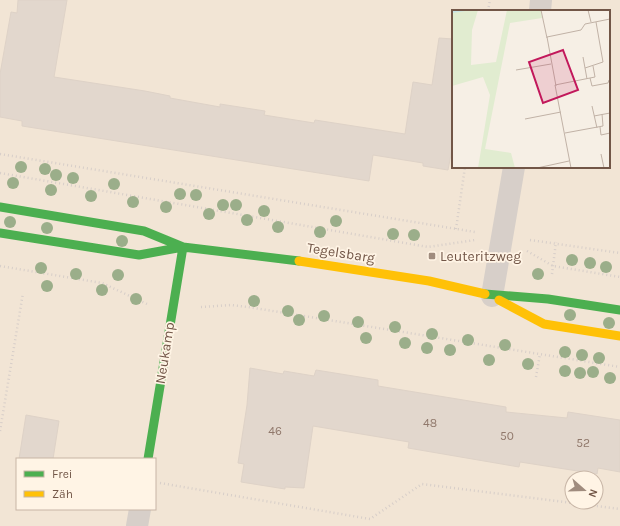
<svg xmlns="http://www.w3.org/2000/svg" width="620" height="526" viewBox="0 0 620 526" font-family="Karla,sans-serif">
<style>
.residential{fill:#f2e5d5;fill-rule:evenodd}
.building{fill:#e2d7cd;stroke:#ded2c7}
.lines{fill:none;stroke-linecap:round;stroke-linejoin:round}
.path{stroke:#d7cec9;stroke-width:2.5;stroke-dasharray:1 3;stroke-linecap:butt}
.street{stroke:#d7cfc9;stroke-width:22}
.fast{stroke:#4caf50;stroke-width:9}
.slow{stroke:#ffc107;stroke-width:9}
.tree{fill:#9bae8a}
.poi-dot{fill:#a08c7e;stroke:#fff4e5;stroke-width:1.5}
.labels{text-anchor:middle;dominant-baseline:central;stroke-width:3.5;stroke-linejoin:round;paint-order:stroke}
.number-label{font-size:12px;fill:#90786b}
.street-label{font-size:14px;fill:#725647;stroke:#fff4e5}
.poi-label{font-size:14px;fill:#725647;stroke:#fff4e5;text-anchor:start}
.inset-river{fill:none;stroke:#c8e4e5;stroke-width:2}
.inset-road{fill:none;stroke:#c1b2a6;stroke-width:1}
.view{fill:#c2185b;fill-opacity:0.15;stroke:#c2185b;stroke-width:2}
.inset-edge{fill:none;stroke:#725647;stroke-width:2}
</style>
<rect width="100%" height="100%" fill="#f6efe5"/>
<!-- residential -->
<path class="residential" d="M 0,0 L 620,0 L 620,526 L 0,526 ZM 453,11 L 609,11 L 609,167 L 453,167 ZM 17,459 L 155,459 L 155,509 L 17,509 ZM 572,478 L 596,478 L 596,502 L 572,502 Z"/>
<!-- building -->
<path class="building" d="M 18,0 L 67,0 L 54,77 L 145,91 L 170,96 L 170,98 L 220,107 L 220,104 L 265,111 L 264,115 L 314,123 L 315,120 L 405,134 L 413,82 L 432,85 L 439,38 L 453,39 L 453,144 L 448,170 L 423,166 L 423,163 L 373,155 L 369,181 L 22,126 L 22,121 L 0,117 L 0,74 L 11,12 L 17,13 Z
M 250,368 L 283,374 L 284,371 L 314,376 L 316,370 L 378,380 L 378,386 L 506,407 L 506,412 L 567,418 L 568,412 L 620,420 L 620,472 L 598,468 L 597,474 L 520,462 L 519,467 L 408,448 L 409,442 L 313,426 L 304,488 L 285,487 L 285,489 L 241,482 L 244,464 L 238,463 L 247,405 Z
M 26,415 L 59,421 L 53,459 L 19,459 Z"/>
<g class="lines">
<!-- path -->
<path class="path" d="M 488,11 L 490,0
M 0,154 L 475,232
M 0,173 L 428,247 L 475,240
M 456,229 L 465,167
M 530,240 L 620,253
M 527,251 L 553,266 L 620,277
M 0,266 L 102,283 L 147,304
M 552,274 L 556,242
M 201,307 L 231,305 L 248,307 L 620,367
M 536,377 L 540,354
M 0,431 L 23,293
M 160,483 L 370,519 L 422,484 L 620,509"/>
<!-- street -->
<path class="street" d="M 540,11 L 541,0
M 492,296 L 514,167
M 137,526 L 140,509"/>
<!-- fast -->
<path class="fast" d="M 0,207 L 144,231 L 183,247
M 0,233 L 139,255 L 183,247 L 299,261
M 485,294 L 548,299 L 620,310
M 148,459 L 183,247"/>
<!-- slow -->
<path class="slow" d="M 299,261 L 429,281 L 485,294
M 499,300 L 544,324 L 620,336"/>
</g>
<!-- trees -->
<g class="tree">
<circle cx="21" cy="167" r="6"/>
<circle cx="45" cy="169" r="6"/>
<circle cx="56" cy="175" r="6"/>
<circle cx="73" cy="178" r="6"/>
<circle cx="13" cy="183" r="6"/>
<circle cx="114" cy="184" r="6"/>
<circle cx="51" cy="190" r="6"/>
<circle cx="180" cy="194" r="6"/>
<circle cx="196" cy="195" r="6"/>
<circle cx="91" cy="196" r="6"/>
<circle cx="133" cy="202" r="6"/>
<circle cx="223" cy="205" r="6"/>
<circle cx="236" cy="205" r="6"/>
<circle cx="166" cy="207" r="6"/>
<circle cx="264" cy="211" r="6"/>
<circle cx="209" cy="214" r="6"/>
<circle cx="247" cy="220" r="6"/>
<circle cx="336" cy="221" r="6"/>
<circle cx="10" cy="222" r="6"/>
<circle cx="278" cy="227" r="6"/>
<circle cx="47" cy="228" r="6"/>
<circle cx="320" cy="232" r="6"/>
<circle cx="393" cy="234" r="6"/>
<circle cx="414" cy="235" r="6"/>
<circle cx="122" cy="241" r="6"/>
<circle cx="572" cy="260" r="6"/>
<circle cx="590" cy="263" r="6"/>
<circle cx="606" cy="267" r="6"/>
<circle cx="41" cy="268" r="6"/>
<circle cx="76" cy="274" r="6"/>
<circle cx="538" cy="274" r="6"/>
<circle cx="118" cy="275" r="6"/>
<circle cx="47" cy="286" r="6"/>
<circle cx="102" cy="290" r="6"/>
<circle cx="136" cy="299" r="6"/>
<circle cx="254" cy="301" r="6"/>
<circle cx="288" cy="311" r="6"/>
<circle cx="570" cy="315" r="6"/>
<circle cx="324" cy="316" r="6"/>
<circle cx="299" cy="320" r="6"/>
<circle cx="358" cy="322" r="6"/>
<circle cx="609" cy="323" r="6"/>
<circle cx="395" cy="327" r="6"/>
<circle cx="432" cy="334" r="6"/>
<circle cx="366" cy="338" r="6"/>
<circle cx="468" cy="340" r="6"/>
<circle cx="405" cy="343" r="6"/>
<circle cx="505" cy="345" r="6"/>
<circle cx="427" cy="348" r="6"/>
<circle cx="450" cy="350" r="6"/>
<circle cx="565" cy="352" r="6"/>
<circle cx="582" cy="355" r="6"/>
<circle cx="599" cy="358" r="6"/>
<circle cx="489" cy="360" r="6"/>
<circle cx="528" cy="364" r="6"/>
<circle cx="565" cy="371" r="6"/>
<circle cx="593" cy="372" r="6"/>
<circle cx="580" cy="373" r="6"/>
<circle cx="610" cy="378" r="6"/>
</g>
<!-- markers -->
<rect class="poi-dot" x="428" y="252" width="8" height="8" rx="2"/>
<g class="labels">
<!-- number labels -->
<g class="number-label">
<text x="430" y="423">48</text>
<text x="275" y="431">46</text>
<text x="507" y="436">50</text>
<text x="583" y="443">52</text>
</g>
<!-- street labels -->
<g class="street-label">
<text transform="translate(341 253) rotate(9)">Tegelsbarg</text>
<text transform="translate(165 353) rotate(-81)">Neukamp</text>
</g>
<!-- poi labels -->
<g class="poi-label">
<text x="440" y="256">Leuteritzweg</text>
</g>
</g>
<!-- overview -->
<g transform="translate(452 10)">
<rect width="158" height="158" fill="#f6efe5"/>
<path d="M 0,0 L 26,0 L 20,20 L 19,55 L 44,52 L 55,0 L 89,0 L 90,8 L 58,13 L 33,139 L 59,143 L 63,158 L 26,158 L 38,85 L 31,67 L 0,76 Z" fill="#e1ecd0"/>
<path class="inset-river" d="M 0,2 L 13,0"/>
<path class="inset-road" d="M 89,0 L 95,28M 136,0 L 139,12M 95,27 L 104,76M 95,27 L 129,20 L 133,14 L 158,9M 131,47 L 135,69M 133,58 L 151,52 L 144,12M 64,60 L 99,54M 138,68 L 140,76 L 156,73 L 157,70M 103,75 L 119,158M 103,75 L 143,67 L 141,56M 140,96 L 145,118M 142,106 L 158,103M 73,109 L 109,102M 148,117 L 149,125 L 158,123M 113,123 L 151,116 L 150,104M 149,144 L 152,158M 85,158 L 117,151"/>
<path class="view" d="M 111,40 L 126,80 L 91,93 L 77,52 Z"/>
<rect width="158" height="158" class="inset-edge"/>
</g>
<!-- legend -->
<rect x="16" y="458" width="140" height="52" fill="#fff4e5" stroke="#c7b5a6"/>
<rect x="24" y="471" width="20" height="6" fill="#4caf50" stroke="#c7b5a6"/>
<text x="52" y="478" font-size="12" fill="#725647">Frei</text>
<rect x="24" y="491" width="20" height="6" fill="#ffc107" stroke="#c7b5a6"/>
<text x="52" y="498" font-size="12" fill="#725647">Zäh</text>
<!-- north arrow -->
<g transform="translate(584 490) rotate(110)"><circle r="19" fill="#fff4e5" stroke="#c7b5a6"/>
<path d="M0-3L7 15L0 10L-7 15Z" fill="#a08c7e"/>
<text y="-6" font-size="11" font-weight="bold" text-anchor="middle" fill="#725647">N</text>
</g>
</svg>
